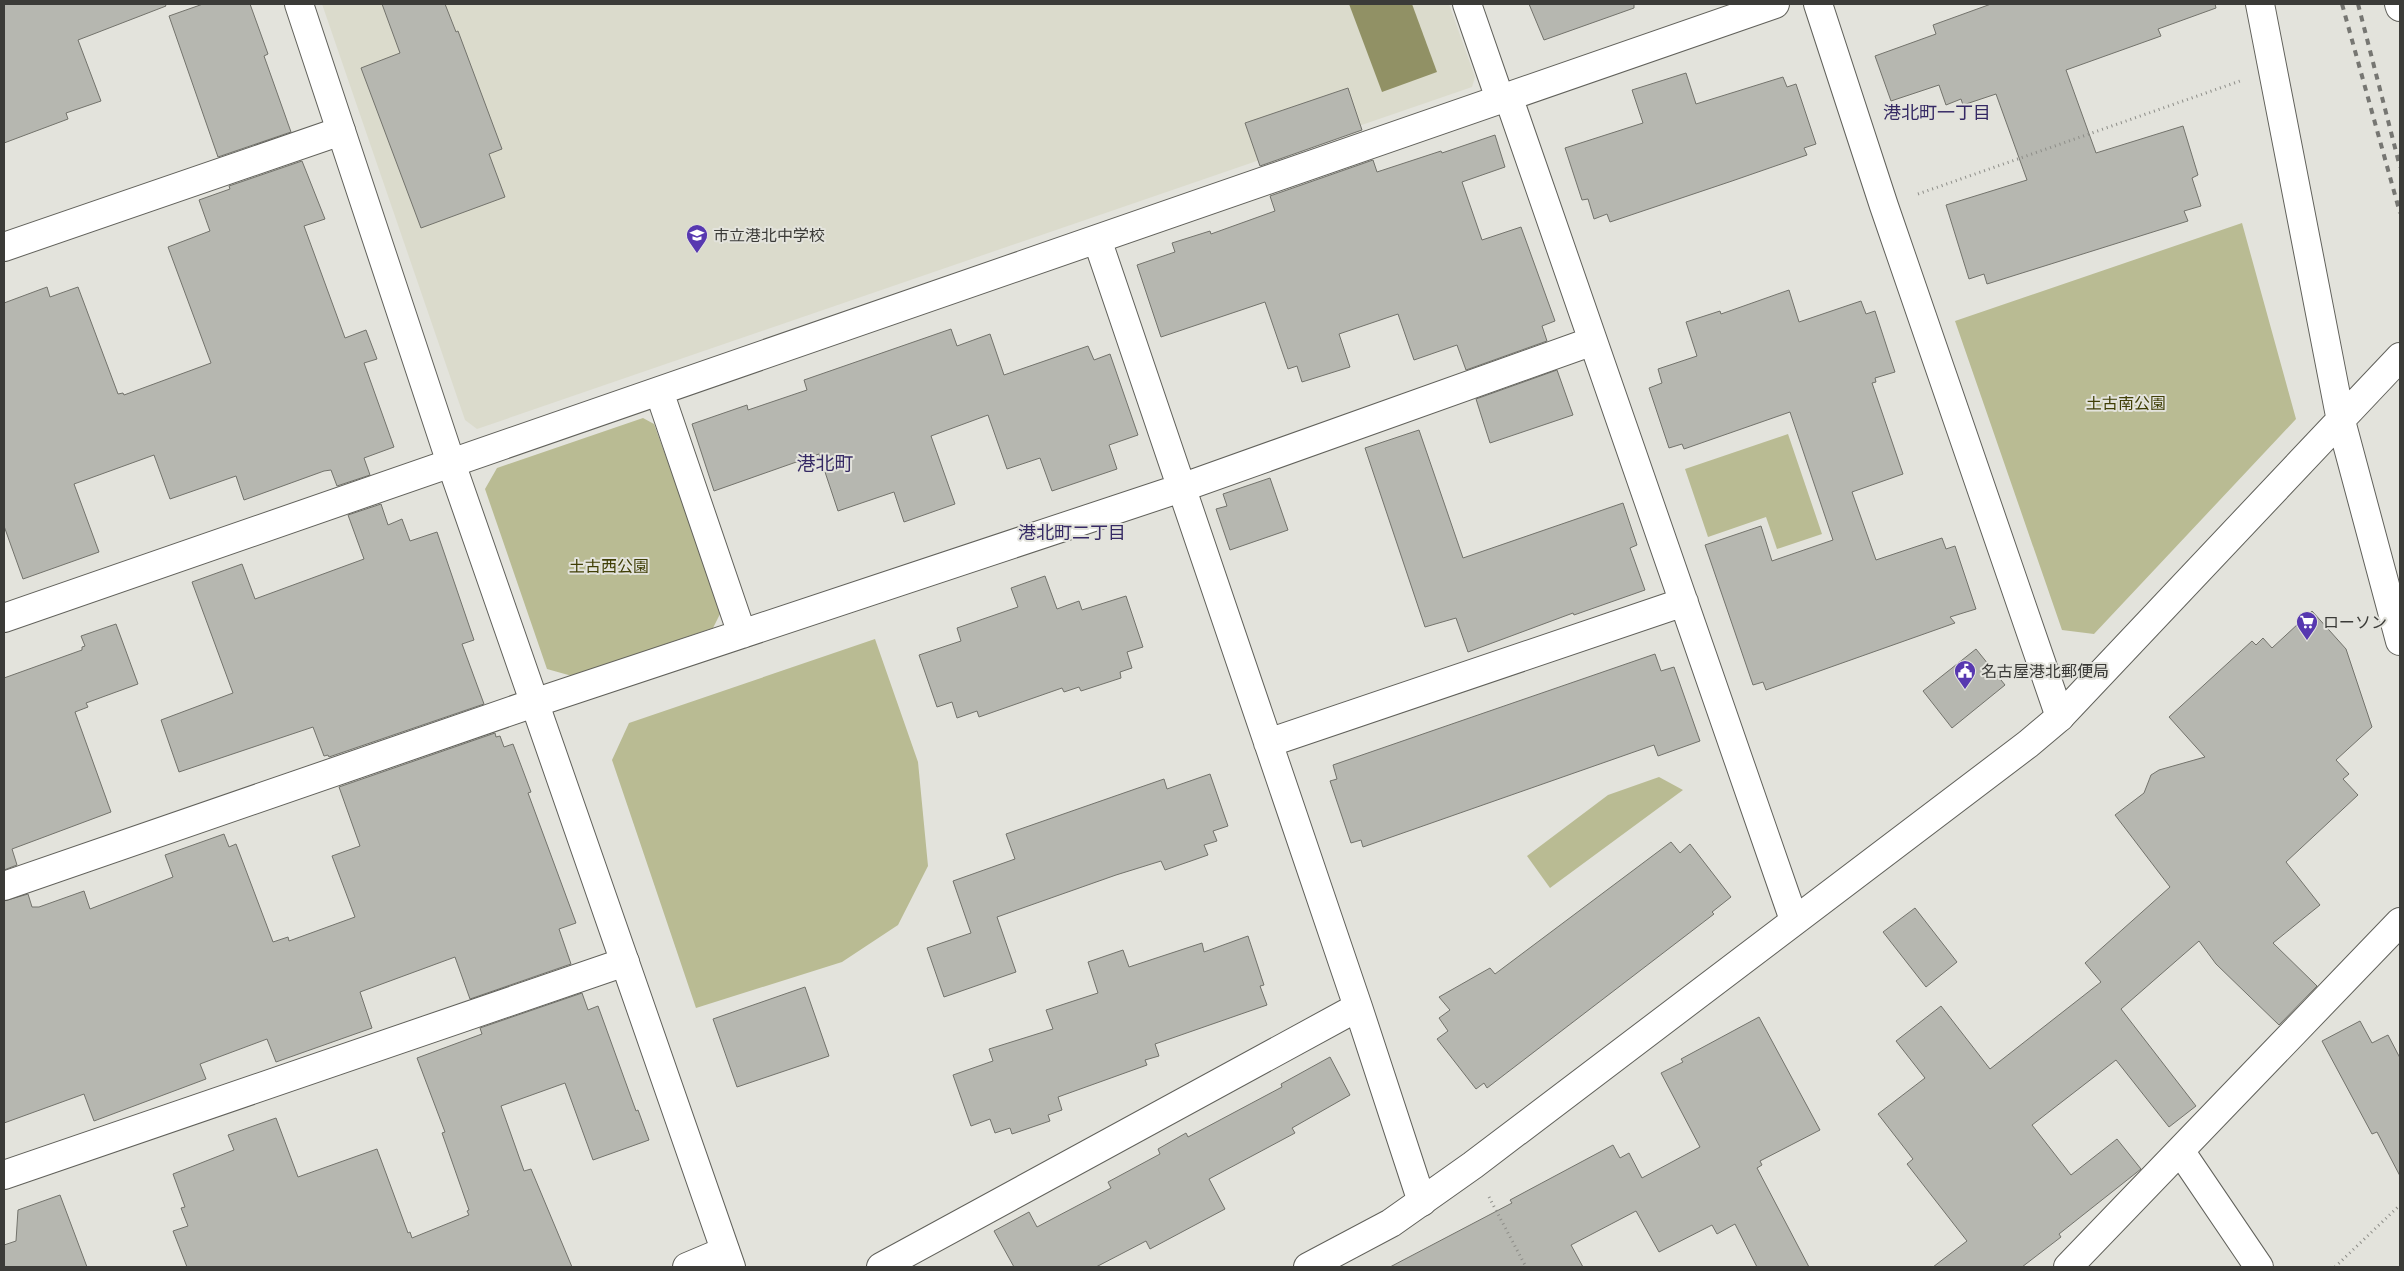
<svg xmlns="http://www.w3.org/2000/svg" width="2404" height="1271" viewBox="0 0 2404 1271" font-family="Ubuntu,'Noto Sans JP',sans-serif">
<style>
.built{fill:#dbdbcc}
.green{fill:#b9bb93}
.water{fill:#919165}
.building{fill:#b6b7b0;stroke:#73736c}
.lines{fill:none;stroke-linecap:round;stroke-linejoin:round}
.minor-casing{stroke:#61615b;stroke-width:30}
.tertiary-casing{stroke:#61615b;stroke-width:30}
.path{stroke:#8d8d88;stroke-width:3;stroke-dasharray:1 4;stroke-linecap:butt}
.minor{stroke:#fff;stroke-width:28}
.tertiary{stroke:#fff;stroke-width:28}
.rail{stroke:#767672;stroke-width:4;stroke-dasharray:6 6;stroke-linecap:butt}
.labels{text-anchor:middle;dominant-baseline:central;stroke-width:4;stroke-linejoin:round;paint-order:stroke}
.poi-label{font-size:16px;fill:#3b3b38;stroke:#e3e3dc;text-anchor:start}
.park-label{font-size:16px;fill:#403f06;stroke:#e3e3dc}
.neighbourhood-label{font-size:18px;fill:#352964;stroke:#e3e3dc}
.quarter-label{font-size:19px;fill:#352964;stroke:#e3e3dc}
</style>
<rect width="100%" height="100%" fill="#e3e3dc"/>
<!-- built -->
<path class="built" d="M 322,4 L 1449,4 L 1475,77 L 1472,87 L 477,429 L 465,420 Z"/>
<!-- green -->
<path class="green" d="M 2242,223 L 2296,419 L 2094,634 L 2062,630 L 1955,321 Z
M 643,418 L 654,424 L 722,610 L 713,628 L 572,676 L 547,669 L 485,489 L 497,468 Z
M 1788,434 L 1822,534 L 1777,549 L 1766,517 L 1708,537 L 1685,469 Z
M 875,639 L 918,762 L 928,866 L 898,925 L 842,962 L 696,1008 L 612,760 L 629,723 Z
M 1659,777 L 1683,790 L 1550,888 L 1527,856 L 1608,795 Z"/>
<!-- water -->
<path class="water" d="M 1349,4 L 1412,4 L 1437,72 L 1382,92 Z"/>
<!-- building -->
<path class="building" d="M 4,4 L 165,4 L 166,6 L 78,40 L 101,101 L 66,113 L 68,119 L 4,143 Z
M 203,4 L 250,4 L 268,54 L 264,56 L 291,132 L 218,157 L 169,16 Z
M 382,4 L 445,4 L 456,32 L 458,31 L 502,149 L 489,154 L 505,197 L 421,228 L 361,68 L 400,53 Z
M 1529,4 L 1634,4 L 1634,8 L 1544,40 Z
M 1991,4 L 2215,4 L 2216,8 L 2158,29 L 2161,36 L 2066,70 L 2096,153 L 2183,126 L 2198,175 L 2192,178 L 2201,206 L 2184,211 L 2188,221 L 1987,284 L 1984,274 L 1969,279 L 1946,205 L 2027,180 L 1996,94 L 1963,105 L 1961,99 L 1946,105 L 1939,85 L 1891,101 L 1875,56 L 1936,34 L 1933,25 Z
M 1686,73 L 1696,104 L 1783,77 L 1787,87 L 1796,84 L 1816,144 L 1804,148 L 1807,155 L 1732,181 L 1610,222 L 1607,214 L 1594,219 L 1588,199 L 1582,200 L 1565,148 L 1643,123 L 1632,90 Z
M 1348,88 L 1362,130 L 1260,166 L 1245,123 Z
M 1495,135 L 1505,167 L 1462,182 L 1482,240 L 1521,227 L 1555,321 L 1542,326 L 1547,341 L 1466,370 L 1457,345 L 1414,360 L 1398,314 L 1339,334 L 1350,367 L 1302,382 L 1297,366 L 1288,369 L 1265,302 L 1161,337 L 1137,265 L 1175,252 L 1172,243 L 1210,231 L 1211,234 L 1275,211 L 1270,196 L 1373,160 L 1377,172 L 1441,151 L 1442,153 Z
M 302,161 L 325,219 L 304,226 L 345,338 L 366,330 L 377,359 L 364,363 L 394,447 L 364,458 L 370,475 L 337,486 L 331,470 L 324,471 L 244,500 L 236,476 L 170,499 L 154,455 L 74,484 L 99,552 L 23,579 L 4,526 L 4,303 L 47,287 L 50,297 L 78,287 L 118,394 L 123,393 L 124,395 L 211,363 L 168,247 L 210,231 L 199,200 L 230,189 L 229,186 Z
M 1789,290 L 1799,322 L 1861,301 L 1866,314 L 1875,311 L 1895,372 L 1875,378 L 1876,382 L 1872,383 L 1903,474 L 1852,492 L 1876,560 L 1942,538 L 1946,549 L 1955,546 L 1976,609 L 1950,617 L 1955,623 L 1766,690 L 1763,682 L 1753,685 L 1705,545 L 1761,526 L 1772,561 L 1833,540 L 1790,412 L 1684,449 L 1682,444 L 1669,448 L 1649,388 L 1662,383 L 1658,369 L 1697,356 L 1686,322 L 1720,311 L 1721,314 Z
M 951,329 L 957,346 L 990,334 L 1004,375 L 1088,346 L 1094,360 L 1110,354 L 1138,435 L 1109,445 L 1117,469 L 1052,491 L 1040,458 L 1007,469 L 988,415 L 931,436 L 955,504 L 904,522 L 894,492 L 838,511 L 819,454 L 714,491 L 692,424 L 747,405 L 748,410 L 807,390 L 804,380 Z
M 1557,370 L 1573,415 L 1490,443 L 1476,399 Z
M 1419,430 L 1463,558 L 1623,503 L 1637,545 L 1630,548 L 1645,590 L 1574,615 L 1573,613 L 1468,652 L 1456,618 L 1425,627 L 1365,448 Z
M 1270,478 L 1288,530 L 1230,550 L 1216,509 L 1227,506 L 1223,494 Z
M 381,504 L 388,525 L 402,519 L 410,541 L 437,532 L 474,640 L 462,644 L 484,704 L 329,757 L 328,755 L 324,756 L 313,727 L 179,772 L 161,720 L 233,693 L 192,582 L 242,564 L 255,599 L 364,559 L 348,515 Z
M 1045,576 L 1057,609 L 1079,601 L 1082,610 L 1126,596 L 1143,647 L 1127,652 L 1132,668 L 1120,672 L 1121,678 L 1081,691 L 1079,687 L 1064,692 L 1062,688 L 979,717 L 977,711 L 957,718 L 952,702 L 937,707 L 919,655 L 961,641 L 957,628 L 1018,607 L 1011,588 Z
M 2312,611 L 2346,649 L 2372,727 L 2336,760 L 2349,774 L 2343,779 L 2358,795 L 2286,862 L 2320,905 L 2273,943 L 2317,986 L 2279,1025 L 2216,964 L 2199,941 L 2121,1009 L 2196,1106 L 2169,1127 L 2116,1060 L 2032,1125 L 2071,1175 L 2117,1139 L 2141,1169 L 2059,1234 L 2061,1237 L 2022,1267 L 1933,1267 L 1967,1241 L 1907,1164 L 1913,1159 L 1878,1114 L 1925,1078 L 1896,1041 L 1941,1006 L 1990,1069 L 2101,982 L 2085,963 L 2170,887 L 2115,815 L 2144,793 L 2151,775 L 2159,770 L 2205,757 L 2169,717 L 2252,641 L 2256,645 L 2263,638 L 2272,648 Z
M 116,624 L 138,684 L 86,703 L 88,707 L 75,712 L 111,812 L 12,849 L 17,865 L 4,870 L 4,678 L 82,650 L 82,647 L 85,646 L 81,636 Z
M 1976,649 L 2005,685 L 1952,728 L 1923,691 Z
M 1655,654 L 1661,671 L 1674,667 L 1700,741 L 1658,756 L 1654,745 L 1363,847 L 1361,840 L 1351,843 L 1330,781 L 1337,779 L 1333,765 Z
M 495,733 L 496,737 L 500,736 L 504,747 L 513,744 L 531,792 L 528,793 L 576,923 L 559,929 L 571,964 L 470,999 L 455,957 L 360,992 L 372,1028 L 276,1062 L 267,1039 L 200,1064 L 206,1079 L 94,1121 L 84,1094 L 4,1123 L 4,901 L 28,894 L 32,907 L 39,907 L 84,891 L 90,909 L 173,877 L 165,855 L 224,834 L 229,847 L 236,844 L 273,942 L 288,937 L 289,941 L 355,917 L 332,856 L 360,846 L 339,787 Z
M 1210,774 L 1228,826 L 1213,831 L 1217,841 L 1204,845 L 1208,855 L 1165,870 L 1161,861 L 1116,875 L 997,917 L 1016,972 L 944,997 L 927,948 L 971,933 L 953,881 L 1015,859 L 1006,834 L 1164,779 L 1167,789 Z
M 1671,842 L 1680,853 L 1690,844 L 1731,897 L 1712,912 L 1714,914 L 1487,1088 L 1484,1083 L 1476,1089 L 1437,1039 L 1448,1031 L 1439,1018 L 1450,1010 L 1439,997 L 1490,968 L 1495,974 Z
M 1915,908 L 1957,962 L 1926,987 L 1883,932 Z
M 1248,936 L 1264,985 L 1260,986 L 1267,1005 L 1155,1044 L 1159,1056 L 1145,1060 L 1147,1065 L 1058,1097 L 1062,1110 L 1048,1115 L 1050,1121 L 1012,1134 L 1010,1128 L 995,1133 L 990,1119 L 971,1126 L 953,1075 L 993,1061 L 989,1049 L 1053,1029 L 1046,1010 L 1098,993 L 1088,962 L 1123,950 L 1129,967 L 1202,943 L 1204,952 Z
M 805,987 L 829,1056 L 737,1087 L 713,1019 Z
M 582,993 L 588,1010 L 598,1006 L 636,1111 L 638,1110 L 649,1140 L 593,1160 L 565,1083 L 501,1106 L 524,1171 L 531,1169 L 572,1267 L 187,1267 L 173,1231 L 188,1226 L 181,1208 L 185,1207 L 173,1174 L 234,1150 L 228,1135 L 276,1118 L 298,1177 L 377,1149 L 408,1233 L 410,1232 L 412,1238 L 469,1215 L 467,1211 L 469,1210 L 442,1133 L 445,1132 L 417,1058 L 482,1034 L 480,1028 Z
M 1759,1017 L 1820,1130 L 1760,1161 L 1762,1165 L 1757,1168 L 1809,1267 L 1757,1267 L 1735,1224 L 1717,1234 L 1712,1225 L 1659,1252 L 1636,1211 L 1571,1245 L 1583,1267 L 1390,1267 L 1512,1203 L 1510,1200 L 1613,1145 L 1620,1158 L 1629,1153 L 1642,1178 L 1700,1147 L 1661,1073 L 1683,1062 L 1681,1059 Z
M 2360,1021 L 2372,1043 L 2388,1035 L 2400,1058 L 2400,1176 L 2377,1132 L 2372,1134 L 2322,1041 Z
M 1330,1057 L 1350,1095 L 1292,1128 L 1295,1133 L 1209,1179 L 1225,1209 L 1150,1249 L 1146,1241 L 1096,1267 L 1014,1267 L 994,1231 L 1029,1212 L 1037,1227 L 1111,1188 L 1108,1182 L 1160,1154 L 1158,1149 L 1186,1133 L 1188,1137 L 1282,1087 L 1281,1084 Z
M 60,1195 L 87,1267 L 4,1267 L 4,1245 L 16,1241 L 18,1210 Z"/>
<g class="lines">
<!-- minor casing -->
<g class="minor-casing">
<path id="minor" d="M 1467,4 L 1500,99
M 1818,4 L 1884,206 L 2060,717
M 2399,4 L 2400,7
M 1508,96 L 1794,920
M 1097,239 L 1358,1007 L 1422,1202
M 4,247 L 341,131
M 659,391 L 742,634
M 4,618 L 1775,4
M 1268,743 L 1684,602
M 4,886 L 534,703 L 1181,488 L 1593,341
M 2181,1152 L 2259,1267
M 4,1175 L 625,962
M 687,1267 L 725,1251
M 881,1267 L 1358,1007
M 2068,1267 L 2400,922"/>
</g>
<!-- tertiary casing -->
<g class="tertiary-casing">
<path id="tertiary" d="M 299,4 L 451,463 L 731,1267
M 2260,4 L 2341,421 L 2400,641
M 1308,1267 L 1391,1223 L 1473,1165 L 2028,744 L 2060,717 L 2400,357"/>
</g>
<!-- path -->
<path class="path" d="M 1918,194 L 2240,81
M 1489,1197 L 1526,1267
M 2335,1267 L 2400,1205"/>
<!-- minor -->
<use href="#minor" class="minor"/>
<!-- tertiary -->
<use href="#tertiary" class="tertiary"/>
<!-- rail -->
<path class="rail" d="M 2342,4 L 2400,213
M 2358,4 L 2400,167"/>
</g>
<!-- icons -->
<defs>
<g id="school-pin" transform="scale(1.125)"><path d="M0 17L-7.5 6A9.5 9.5 0 1 1 7.5 6Z" fill="#5738b0" stroke="#e3e3dc"/><path d="M0-5L7-2L0 1L-7-2ZM-4 1L0 2.5L4 1V4Q0 6-4 4Z" fill="#fff"/></g>
<g id="supermarket-pin" transform="scale(1.125)"><path d="M0 17L-7.5 6A9.5 9.5 0 1 1 7.5 6Z" fill="#5738b0" stroke="#e3e3dc"/><path d="M-6-5.5h2.5l.6 2H6L4.5 2H-2.5L-4.4-4H-6ZM-1.5 3.2a1.3 1.3 0 1 0 .1 0ZM3 3.2a1.3 1.3 0 1 0 .1 0Z" fill="#fff"/></g>
<g id="civic-pin" transform="scale(1.125)"><path d="M0 17L-7.5 6A9.5 9.5 0 1 1 7.5 6Z" fill="#5738b0" stroke="#e3e3dc"/><path d="M-.6-6.5H3V-4.5H.6V-3L4-1V1h2V6H-6V1h2V-1L-.6-3ZM-1.2 2.5V6h2.4V2.5Z" fill="#fff"/></g>
</defs>
<g fill-rule="evenodd">
<use href="#school-pin" x="697" y="235"/>
<use href="#supermarket-pin" x="2307" y="622"/>
<use href="#civic-pin" x="1965" y="671"/>
</g>
<g class="labels">
<!-- poi labels -->
<g class="poi-label">
<text x="713" y="235">市立港北中学校</text>
<text x="2323" y="622">ローソン</text>
<text x="1981" y="671">名古屋港北郵便局</text>
</g>
<!-- park labels -->
<g class="park-label">
<text x="2126" y="403">土古南公園</text>
<text x="609" y="566">土古西公園</text>
</g>
<!-- neighbourhood labels -->
<g class="neighbourhood-label">
<text x="1937" y="112">港北町一丁目</text>
<text x="1072" y="532">港北町二丁目</text>
</g>
<!-- quarter labels -->
<g class="quarter-label">
<text x="825" y="463">港北町</text>
</g>
</g>
<!-- border -->
<rect width="2404" height="1271" fill="none" stroke="#3b3b38" stroke-width="10"/>
</svg>
